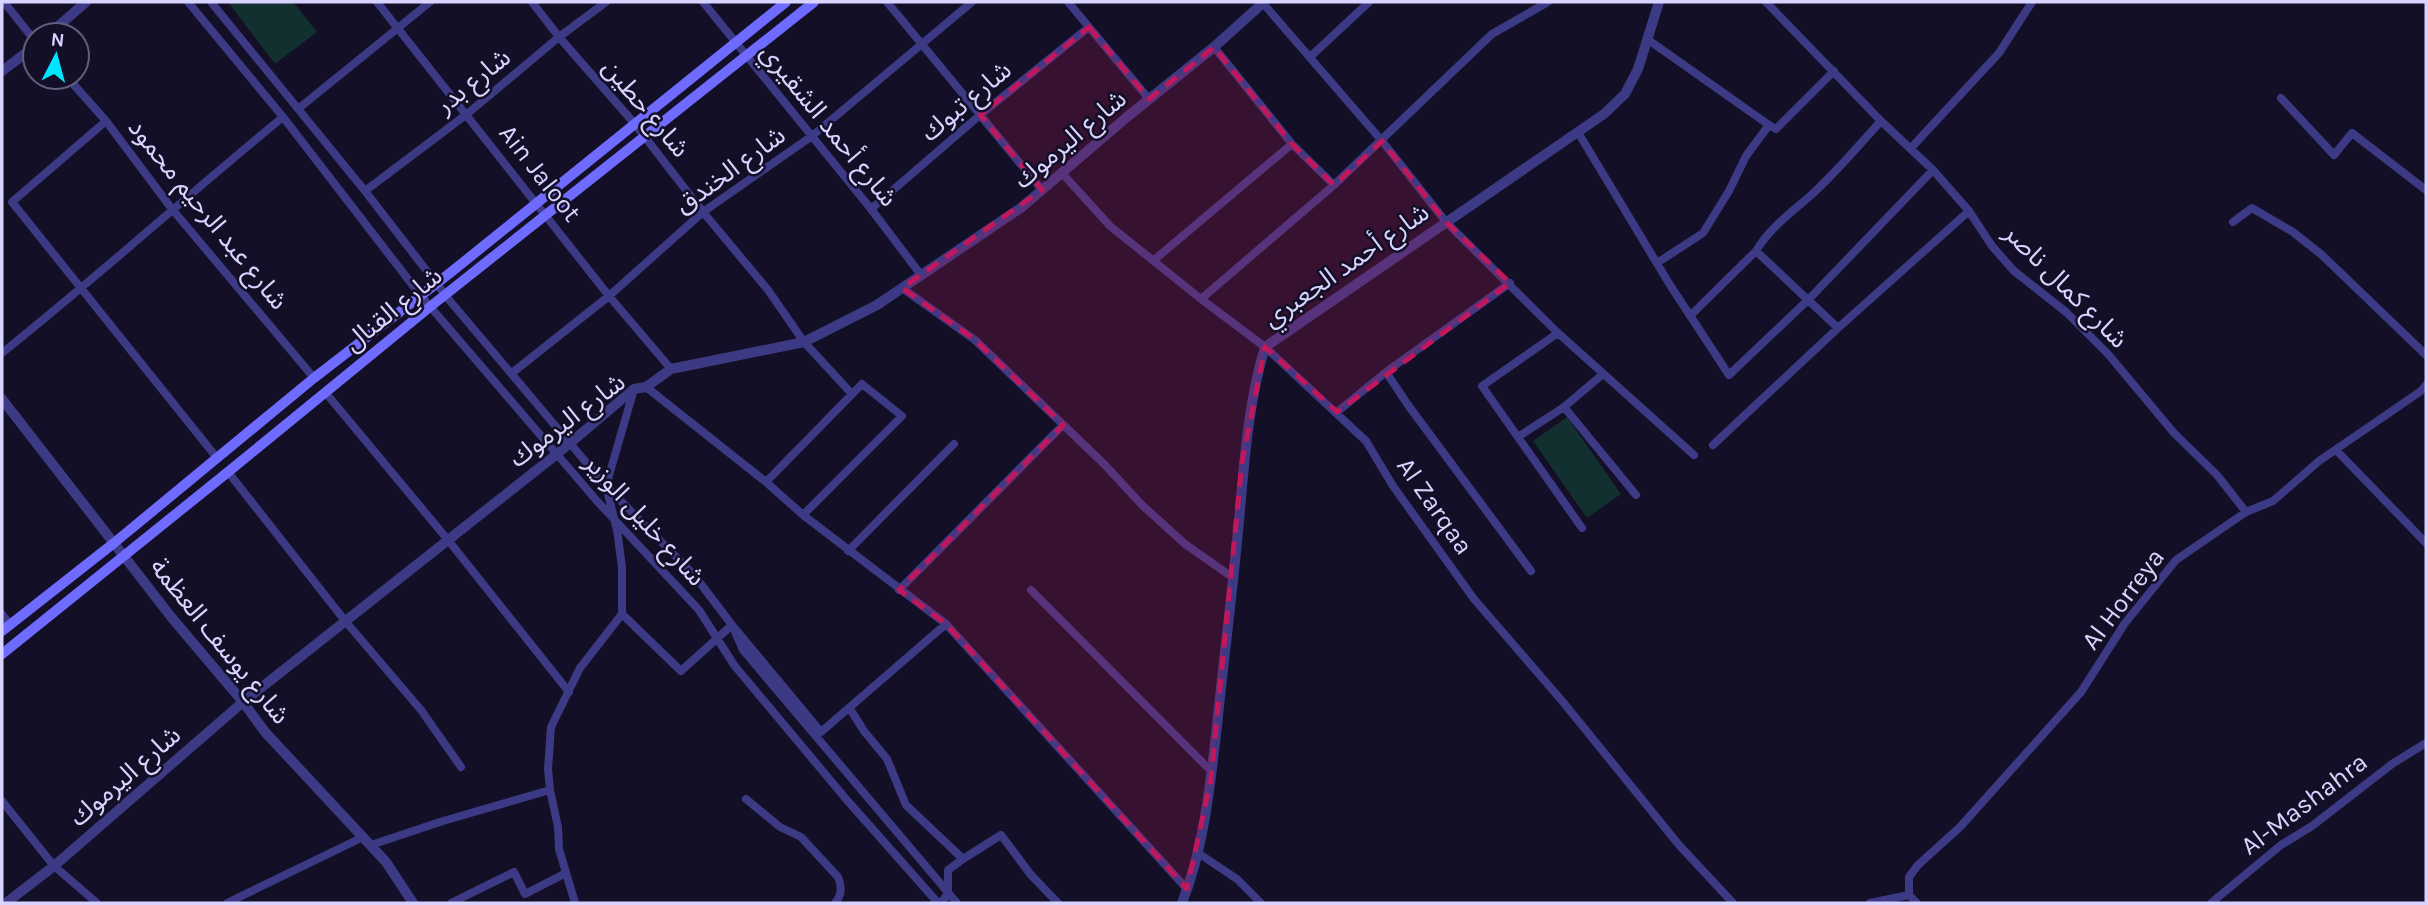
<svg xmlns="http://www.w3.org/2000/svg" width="2428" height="905" viewBox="0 0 2428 905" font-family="Karla,'Noto Sans Arabic',sans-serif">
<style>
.green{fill:#12302f}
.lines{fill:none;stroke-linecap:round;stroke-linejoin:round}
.minor{stroke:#3d3a85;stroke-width:8}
.tertiary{stroke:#3d3a85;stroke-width:10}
.secondary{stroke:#6f6bff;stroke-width:10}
.marked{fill:#c2185b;fill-opacity:0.2;stroke:#c2185b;stroke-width:5;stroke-dasharray:14 9;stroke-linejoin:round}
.labels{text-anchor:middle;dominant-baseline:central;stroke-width:5;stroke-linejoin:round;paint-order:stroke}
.street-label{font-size:26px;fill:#d9d4ff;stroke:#130f26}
</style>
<rect width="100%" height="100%" fill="#130f26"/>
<!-- green -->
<path class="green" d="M 228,2 L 293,2 L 317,32 L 275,64 Z
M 1567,417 L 1621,494 L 1587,518 L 1533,441 Z"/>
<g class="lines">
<!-- minor -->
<path class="minor" d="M 4,2 L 35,41
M 188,2 L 283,117 L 421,296 L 597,501 L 699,610 L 734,665 L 846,799 L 938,903
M 211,2 L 365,191 L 450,301 L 606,486 L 694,575 L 732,625 L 743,650 L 957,903
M 377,2 L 609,296 L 671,369
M 532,2 L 559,37 L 634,123 L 703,212 L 768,290 L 804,342 L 852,394
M 703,2 L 871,209 L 921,275
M 887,2 L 1042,190
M 1068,2 L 1149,99
M 1262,2 L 1382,141 L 1446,222 L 1558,333 L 1694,455
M 1766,2 L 1881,121 L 1933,170 L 1969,211 L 1992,246 L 2014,271 L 2066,312 L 2108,354 L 2174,433 L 2217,475 L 2246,512
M 1647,39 L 1769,125
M 1214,47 L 1292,144 L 1334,185
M 1310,57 L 1369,2
M 67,77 L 106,121 L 172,209 L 314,378
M 2281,98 L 2334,155 L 2352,133 L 2426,190
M 298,109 L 430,2
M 106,121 L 12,202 L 217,458
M 1579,134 L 1670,285 L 1729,375 L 1809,299 L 1933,170
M 1911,148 L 1999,53 L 2032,2
M 1061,172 L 1110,226 L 1201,299 L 1265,347 L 1366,441 L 1393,486 L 1474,599 L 1563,702 L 1679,845 L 1733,903
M 365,191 L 467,114 L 559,37 L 606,2
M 871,209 L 980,115 L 1089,27
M 2233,222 L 2252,208 L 2293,232 L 2322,255 L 2426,355
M 1756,251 L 1838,328
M 1154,260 L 1292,144
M 1657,263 L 1703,233 L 1729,191 L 1746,156 L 1769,125 L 1776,129 L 1834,71
M 902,288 L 975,340 L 1104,464 L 1142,505 L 1185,544 L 1232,577
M 1201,299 L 1334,185 L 1492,34 L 1548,2
M 1690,316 L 1756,251 C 1769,229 1790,213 1809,197 C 1835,174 1858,146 1881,121
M 1558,333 L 1482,386 L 1582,528
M 2,353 C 97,277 188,195 283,117
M 1386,372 L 1408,405 L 1531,571
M 512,373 L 609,296 L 703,212 L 812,136 L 972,2
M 646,387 L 766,482 L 803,515 L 946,624 L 1187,889
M 325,392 L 448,540 L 569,692
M 1564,407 L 1636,495
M 1337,412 L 1386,372 L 1510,283
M 1518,437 L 1564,407 L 1603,374
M 1713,445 L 1838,328 L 1969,211
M 2336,450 L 2426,543
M 228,472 L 346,622 L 421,710 L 461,767
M 766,482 L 862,384 L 902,416 L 803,515
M 848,551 L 954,444
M 899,590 L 1063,425
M 1031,590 L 1212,772
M 2,614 L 10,625
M 622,614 L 681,671 L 732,625 L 821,732 L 946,624
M 850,709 L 864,731 L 887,759 L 906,805 L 963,859 L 1001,835 L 1031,875 L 1058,903
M 746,799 L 780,827 L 801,837 L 838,877 C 842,886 842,895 835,903
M 2,801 L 54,866 L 97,903
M 371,845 L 443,821 L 550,790
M 1198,853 L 1237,879 L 1261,903
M 1909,895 L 1909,877 L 1918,865 L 1960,827 L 2081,692 L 2125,623 L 2176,560 L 2246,512 L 2273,501 L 2319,461 L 2421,391 L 2426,385
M 1909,895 L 1917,903
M 227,903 L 361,838
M 451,903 L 514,872 L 525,894 L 566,873
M 575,903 L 559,849 L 558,827 L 550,790 L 548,769 L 551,727 L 580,668 L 622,614 L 622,567 L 617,530 L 606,486 L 634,389
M 941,903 L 948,893 L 948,870 L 963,859
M 1870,903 L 1909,895
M 2211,903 L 2281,845 L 2312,826 L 2392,764 L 2426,743"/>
<!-- tertiary -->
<path class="tertiary" d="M 48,35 L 86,2
M 2,71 L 35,46
M 2,399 L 172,618 L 243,702 L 265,732 L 386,862 L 413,903
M 6,903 L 54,866 L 243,702 L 557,454 L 634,389 L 646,387 L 671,369 L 804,342 L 877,305 L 1022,207 L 1127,117 L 1214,47 L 1264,2
M 1182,903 C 1204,848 1210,786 1217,726 C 1224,654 1234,582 1240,509 C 1245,454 1249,400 1265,347 L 1604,114 L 1625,94 L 1638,69 L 1659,2"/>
<!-- secondary -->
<path class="secondary" d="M 2,631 L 114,543 L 314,378 L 450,273 L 786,2
M 2,654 L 228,472 L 431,306 L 814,2"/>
</g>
<!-- marked area -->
<path class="marked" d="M 1089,27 L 1149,99 L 1214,47 L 1292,144 L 1334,185 L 1382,141 L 1446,222 L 1510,283 L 1337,412 L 1265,347 L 1242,462 L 1211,779 L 1187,889 L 946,624 L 899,590 L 1063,425 L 975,340 L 902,288 L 1042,190 L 980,115 Z"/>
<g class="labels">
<!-- street labels -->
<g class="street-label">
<text transform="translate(473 81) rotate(-39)">شارع بدر</text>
<text transform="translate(966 101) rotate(-40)">شارع تبوك</text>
<text transform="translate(646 108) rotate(50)">شارع حطين</text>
<text transform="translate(829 125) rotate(51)">شارع أحمد الشقيري</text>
<text transform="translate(1070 139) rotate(-40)">شارع اليرموك</text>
<text transform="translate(730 170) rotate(-36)">شارع الخندق</text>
<text transform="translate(540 173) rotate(52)">Ain Jaloot</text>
<text transform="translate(208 214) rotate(51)">شارع عبد الرحيم محمود</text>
<text transform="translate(1346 265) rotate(-35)">شارع أحمد الجعبري</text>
<text transform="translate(2066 286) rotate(45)">شارع كمال ناصر</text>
<text transform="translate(393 309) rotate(-39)">شارع القنال</text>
<text transform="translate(567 420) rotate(-37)">شارع اليرموك</text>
<text transform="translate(1435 506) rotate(55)">Al Zarqaa</text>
<text transform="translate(645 520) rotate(48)">شارع خليل الوزير</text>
<text transform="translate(2123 599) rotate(-53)">Al Horreya</text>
<text transform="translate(220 641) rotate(51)">شارع يوسف العظمة</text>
<text transform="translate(125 776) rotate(-41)">شارع اليرموك</text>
<text transform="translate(2304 804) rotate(-37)">Al-Mashahra</text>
</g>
</g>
<!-- border -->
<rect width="2428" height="905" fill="none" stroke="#d9d4ff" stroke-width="7"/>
<!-- north arrow -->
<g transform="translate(56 56) rotate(6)"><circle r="33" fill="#130f26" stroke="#625e7d" stroke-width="2"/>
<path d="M0-5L12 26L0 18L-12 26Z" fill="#00e5ff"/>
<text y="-10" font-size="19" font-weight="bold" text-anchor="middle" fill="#d9d4ff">N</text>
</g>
</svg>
